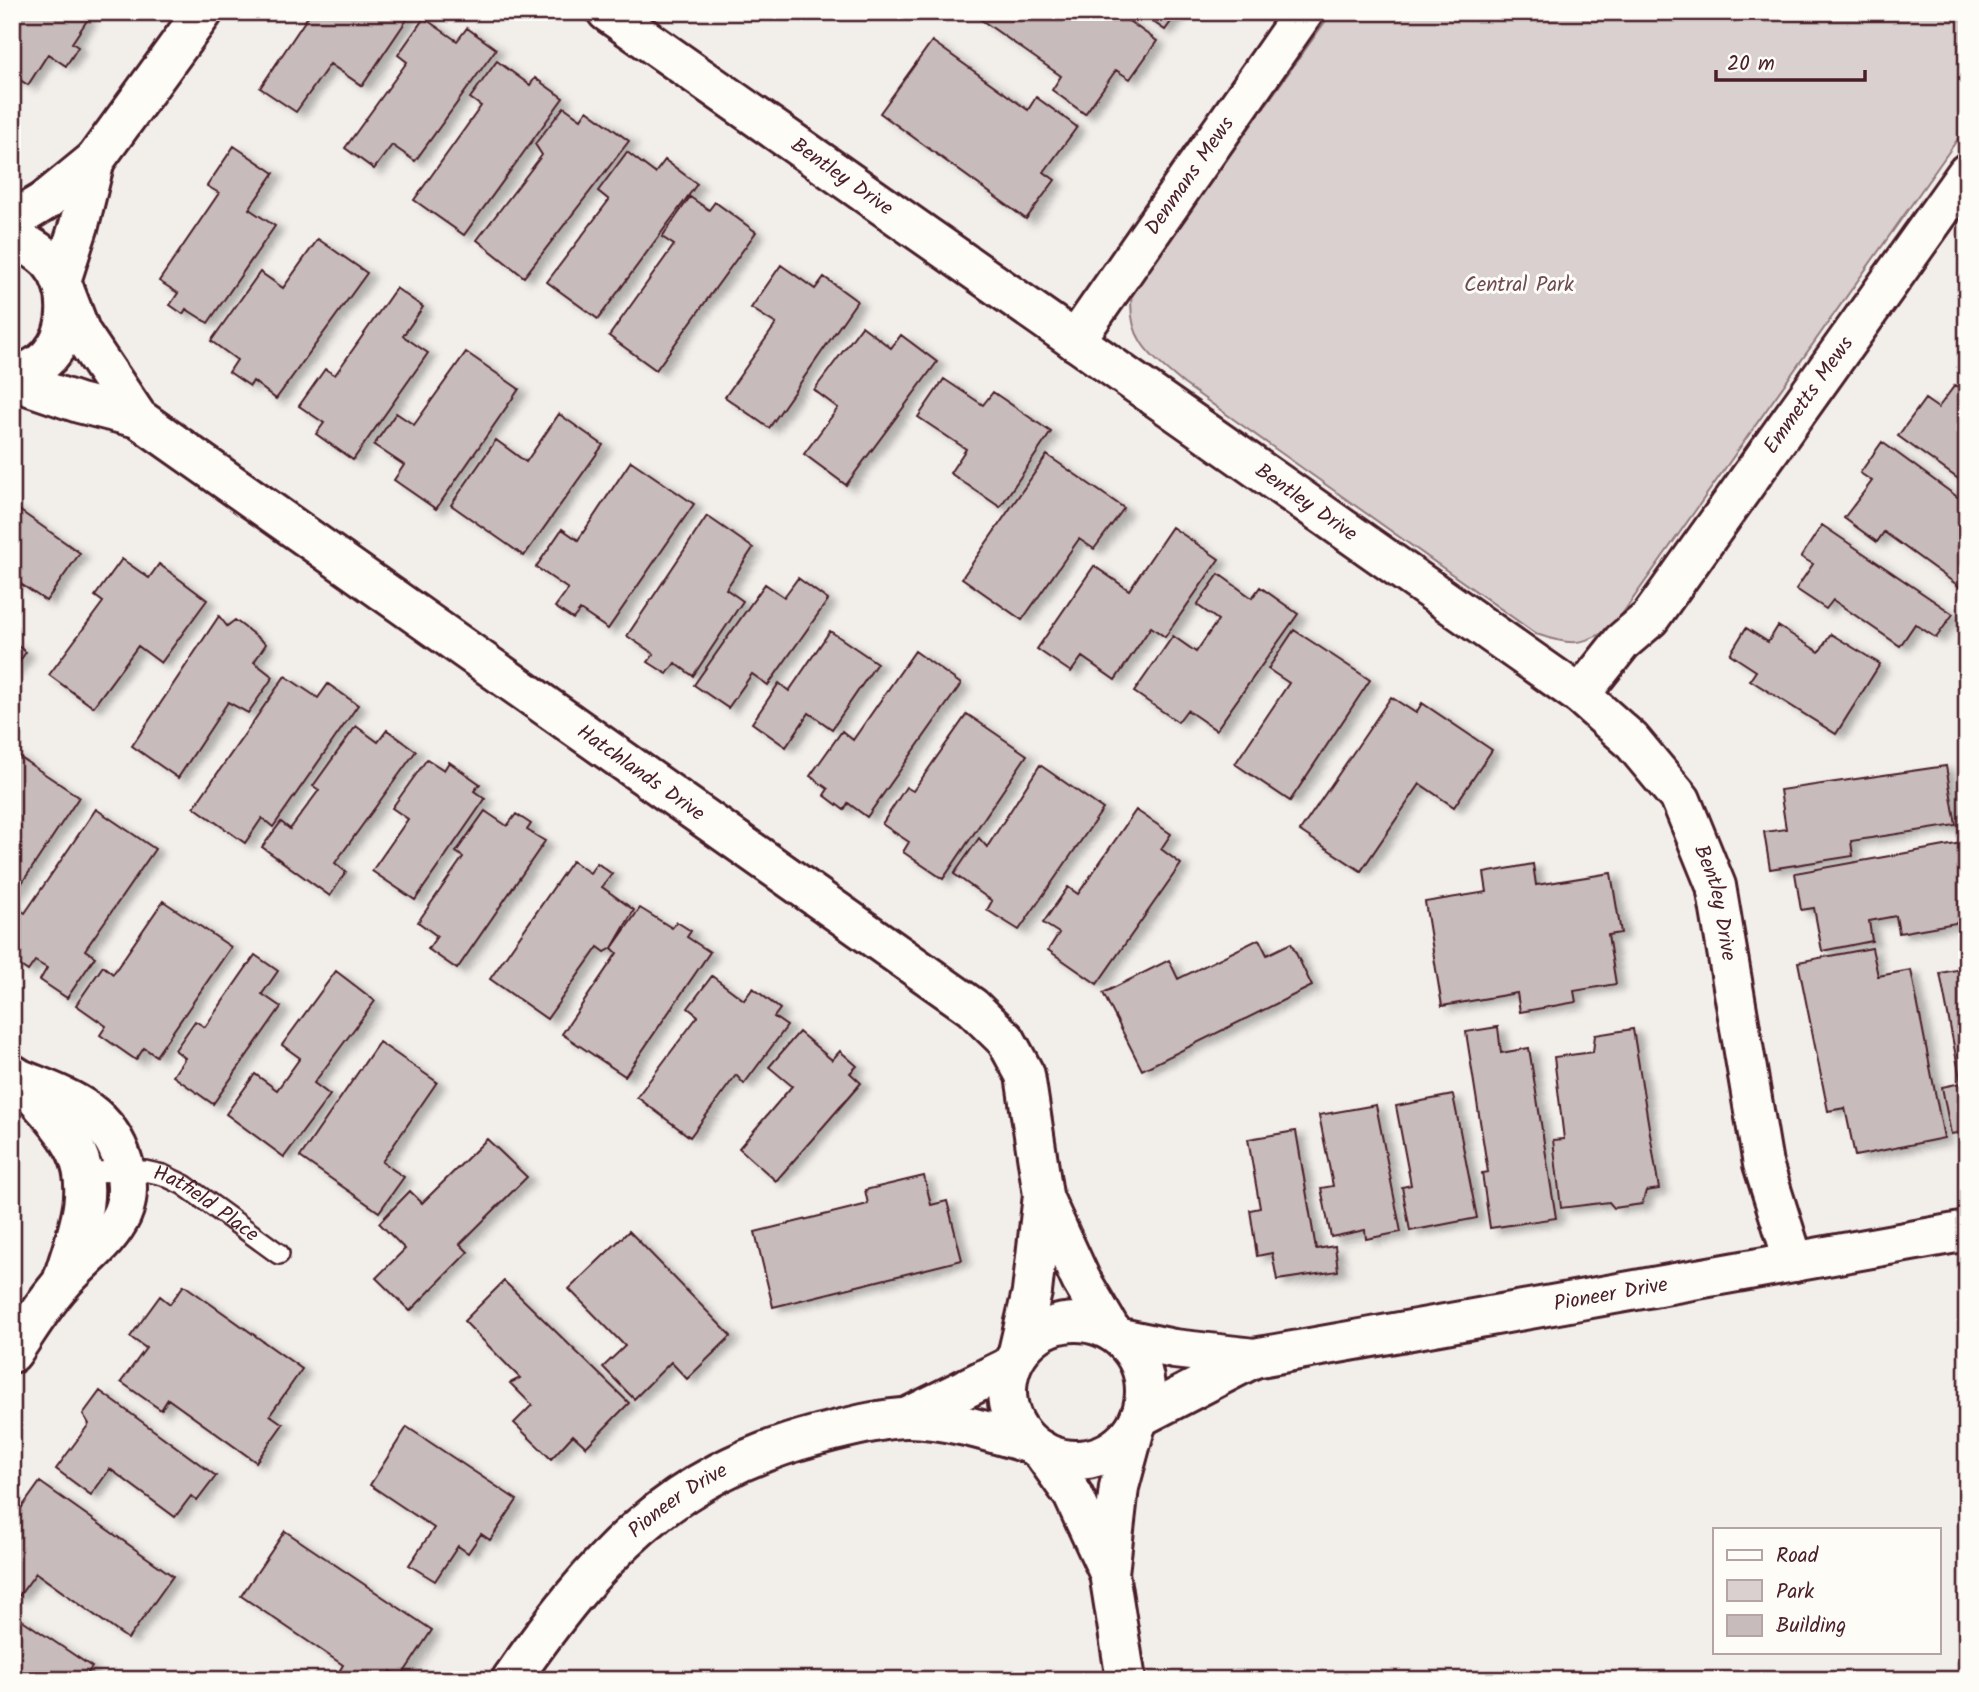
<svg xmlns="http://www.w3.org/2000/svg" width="1979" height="1692" viewBox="0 0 1979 1692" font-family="Kalam,sans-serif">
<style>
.green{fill:#d9d0cf;stroke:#92787d;stroke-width:2}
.building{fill:#c8bbbb;stroke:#4a1f2b;stroke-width:2;filter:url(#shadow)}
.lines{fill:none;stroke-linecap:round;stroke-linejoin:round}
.service-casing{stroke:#4a1f2b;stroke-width:24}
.minor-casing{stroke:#4a1f2b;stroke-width:44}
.service{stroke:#fdfcf7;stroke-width:19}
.minor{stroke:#fdfcf7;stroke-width:38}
.labels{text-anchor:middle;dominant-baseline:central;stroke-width:6;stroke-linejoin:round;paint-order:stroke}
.street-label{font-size:21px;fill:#4a1f2b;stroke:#fdfcf7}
.park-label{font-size:21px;fill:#6e4b54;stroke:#fdfcf7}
</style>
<defs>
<filter id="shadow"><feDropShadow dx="8" dy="4.5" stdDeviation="3.5" flood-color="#0004"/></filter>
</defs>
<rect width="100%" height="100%" fill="#f2efeb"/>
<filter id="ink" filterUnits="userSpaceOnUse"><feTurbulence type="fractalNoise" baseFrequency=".0143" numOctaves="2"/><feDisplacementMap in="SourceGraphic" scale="14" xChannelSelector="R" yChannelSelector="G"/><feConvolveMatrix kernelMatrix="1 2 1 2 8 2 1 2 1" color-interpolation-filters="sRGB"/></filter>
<g filter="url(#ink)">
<!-- green -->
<path class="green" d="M 1332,12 L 1967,12 L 1967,126 L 1613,627 C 1580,647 1571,645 1536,634 L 1184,384 C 1151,356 1126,340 1132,292 Z"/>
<!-- building -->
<path class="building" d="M 12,12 L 78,12 L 88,19 L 72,43 L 78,47 L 66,66 L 48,54 L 28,85 L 17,78 L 12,81 Z
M 311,12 L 412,12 L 362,86 L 330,64 L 296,112 L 260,88 Z
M 984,12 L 1116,12 L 1157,41 L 1130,79 L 1116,70 L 1085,114 L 1052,90 L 1061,76 L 980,19 Z
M 1139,12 L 1178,12 L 1165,30 Z
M 424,18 L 457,41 L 467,28 L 496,49 L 415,161 L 392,145 L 374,169 L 345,148 L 407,62 L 398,55 Z
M 932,41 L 1028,110 L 1036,97 L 1077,127 L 1044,172 L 1055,180 L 1026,219 L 880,113 Z
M 497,61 L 530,85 L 535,78 L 563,98 L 464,235 L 414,200 L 481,106 L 470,98 Z
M 564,107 L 581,119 L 587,110 L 629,141 L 524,277 L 477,240 L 542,155 L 535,144 Z
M 234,146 L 274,173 L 249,209 L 275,226 L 208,323 L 186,309 L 183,314 L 170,305 L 178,293 L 159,281 L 219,193 L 207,186 Z
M 627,152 L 655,173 L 665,160 L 697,184 L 598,319 L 547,282 L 609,200 L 598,191 Z
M 690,197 L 709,210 L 715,202 L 756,232 L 656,370 L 609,336 L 674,245 L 662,237 Z
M 318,239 L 367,273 L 276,399 L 253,381 L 250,386 L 229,372 L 237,360 L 211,341 L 260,272 L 283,288 Z
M 781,265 L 815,289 L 824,277 L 857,301 L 769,428 L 725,397 L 776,324 L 751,308 Z
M 396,288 L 423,307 L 403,336 L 428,353 L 353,460 L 316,434 L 324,423 L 299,406 L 325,369 L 335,375 Z
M 862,326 L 891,348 L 901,335 L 937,362 L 846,485 L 804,454 L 838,408 L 814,390 Z
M 466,352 L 519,389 L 436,509 L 394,480 L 404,465 L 374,445 L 396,413 L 414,425 Z
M 944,379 L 983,405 L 993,392 L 1051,432 L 1000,507 L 950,473 L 966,449 L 918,417 Z
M 1955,385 L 1967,394 L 1967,485 L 1898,436 L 1925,399 L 1938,408 Z
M 559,414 L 603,445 L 524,556 L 451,505 L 496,440 L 526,462 Z
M 1882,442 L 1967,504 L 1967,592 L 1884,532 L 1877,542 L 1844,518 L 1872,481 L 1860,473 Z
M 1047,455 L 1124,508 L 1094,549 L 1079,539 L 1022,620 L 962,578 Z
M 631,461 L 694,504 L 608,629 L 580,610 L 573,619 L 555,607 L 568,589 L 536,567 L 562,529 L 578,540 Z
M 12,505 L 80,553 L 46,601 L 12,578 Z
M 707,516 L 753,548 L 726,589 L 743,601 L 693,676 L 675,663 L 667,674 L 648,662 L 654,654 L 627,636 Z
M 1822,525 L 1953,614 L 1936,638 L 1915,624 L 1900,646 L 1833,600 L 1826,609 L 1796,589 L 1813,564 L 1801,557 Z
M 1172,527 L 1219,559 L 1165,637 L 1151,627 L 1115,680 L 1082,657 L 1071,672 L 1037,649 L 1094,566 L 1129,590 Z
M 122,559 L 149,578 L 159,564 L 207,600 L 161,663 L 138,646 L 93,707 L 49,675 L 103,602 L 95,596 Z
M 1219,574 L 1252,598 L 1260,587 L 1298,614 L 1216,730 L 1187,710 L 1178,722 L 1134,692 L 1173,636 L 1196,652 L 1218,620 L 1197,605 Z
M 798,578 L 828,600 L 768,685 L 752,674 L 728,708 L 694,685 L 765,584 L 784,597 Z
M 219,616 L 227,626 L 235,620 L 266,644 L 254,662 L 273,677 L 248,713 L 228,702 L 178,778 L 132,746 Z
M 1778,626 L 1819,652 L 1831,634 L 1880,664 L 1836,734 L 1750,680 L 1756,671 L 1730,654 L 1746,628 L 1768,642 Z
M 1294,630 L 1370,680 L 1290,801 L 1235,764 L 1289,683 L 1268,669 Z
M 830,631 L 877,663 L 832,729 L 809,713 L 786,747 L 752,723 L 779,683 L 789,691 Z
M 12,642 L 26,652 L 12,672 Z
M 915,651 L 961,684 L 867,817 L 848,803 L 844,810 L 824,795 L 828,789 L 810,776 L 842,731 L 853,740 Z
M 285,676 L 318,698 L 328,684 L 358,705 L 273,827 L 262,818 L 245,843 L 194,807 Z
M 1391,697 L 1416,713 L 1422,703 L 1492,750 L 1454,807 L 1420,784 L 1361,871 L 1300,831 Z
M 967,714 L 1027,755 L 943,879 L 903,852 L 909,842 L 882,824 L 906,787 L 913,791 Z
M 356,726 L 378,742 L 387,730 L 416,751 L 335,863 L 346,872 L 330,896 L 262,847 L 281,822 L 290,829 L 319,790 L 313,786 Z
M 12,752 L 79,797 L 12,898 Z
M 427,759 L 444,770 L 449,762 L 480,784 L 474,791 L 485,799 L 415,900 L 372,871 L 408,819 L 392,808 Z
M 1040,765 L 1103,809 L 1019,930 L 987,910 L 992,901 L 954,874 L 979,838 L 987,847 Z
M 1946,766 L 1956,825 L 1851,841 L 1853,856 L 1770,869 L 1764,832 L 1786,829 L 1780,790 Z
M 96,809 L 155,849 L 85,950 L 95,957 L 67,998 L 40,980 L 47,968 L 35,961 L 28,971 L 12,960 L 12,905 L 25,913 Z
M 1136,810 L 1171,834 L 1161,849 L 1181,864 L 1097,984 L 1048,950 L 1059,933 L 1043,923 L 1068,887 L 1078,894 Z
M 485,811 L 507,826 L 516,814 L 531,824 L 527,830 L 545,841 L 457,969 L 428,949 L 437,936 L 418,922 L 463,857 L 456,852 Z
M 1967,842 L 1967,921 L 1899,933 L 1896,916 L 1869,921 L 1872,941 L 1822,951 L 1814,908 L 1801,910 L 1795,873 Z
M 572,861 L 590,873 L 597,863 L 612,874 L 602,887 L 634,910 L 612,948 L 605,952 L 598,947 L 547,1019 L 490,979 Z
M 1533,864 L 1536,885 L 1611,873 L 1621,933 L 1608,935 L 1616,984 L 1574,991 L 1576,1002 L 1520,1012 L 1517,993 L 1442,1006 L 1425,902 L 1487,892 L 1484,873 Z
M 163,901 L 231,947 L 156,1056 L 144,1048 L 136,1060 L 100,1035 L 106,1026 L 76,1005 L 103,966 L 113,974 Z
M 640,908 L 672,928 L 677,922 L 691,931 L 687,937 L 710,952 L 625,1076 L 562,1034 L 617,953 L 612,948 Z
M 1259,939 L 1267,955 L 1291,943 L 1312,986 L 1142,1070 L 1103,993 L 1169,960 L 1178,979 Z
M 1872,948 L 1878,976 L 1911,970 L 1944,1138 L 1855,1156 L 1845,1108 L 1828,1111 L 1798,962 Z
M 255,955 L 278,971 L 262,994 L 281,1007 L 213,1104 L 173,1076 L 185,1058 L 175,1050 L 195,1021 L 205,1027 Z
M 1967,968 L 1967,1131 L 1951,1134 L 1942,1087 L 1961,1083 L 1940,973 Z
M 336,971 L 375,1001 L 314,1083 L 330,1095 L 284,1157 L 226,1114 L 255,1074 L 277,1090 L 300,1058 L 282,1045 Z
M 712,976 L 744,1000 L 753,988 L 780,1009 L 774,1017 L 787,1026 L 744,1084 L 736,1075 L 690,1137 L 637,1097 L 698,1016 L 688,1008 Z
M 1498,1027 L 1501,1053 L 1529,1048 L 1556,1218 L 1490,1228 L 1482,1173 L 1488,1172 L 1466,1032 Z
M 1633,1029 L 1659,1189 L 1646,1191 L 1642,1204 L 1614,1208 L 1609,1202 L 1561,1208 L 1553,1140 L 1564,1139 L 1554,1057 L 1593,1052 L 1595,1035 Z
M 799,1032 L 832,1060 L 840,1051 L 857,1066 L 850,1073 L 861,1083 L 776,1181 L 739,1148 L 792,1086 L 769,1067 Z
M 379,1042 L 437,1082 L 382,1162 L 404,1177 L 379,1212 L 300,1157 Z
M 1453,1095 L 1477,1218 L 1410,1231 L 1402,1187 L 1411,1185 L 1396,1106 Z
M 1376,1105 L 1401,1232 L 1366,1239 L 1365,1230 L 1331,1237 L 1321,1188 L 1333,1186 L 1319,1115 Z
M 1296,1131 L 1316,1249 L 1335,1246 L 1338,1271 L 1277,1280 L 1272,1253 L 1257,1256 L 1250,1210 L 1260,1208 L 1248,1139 Z
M 487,1139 L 527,1177 L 460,1244 L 468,1252 L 410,1311 L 376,1278 L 405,1249 L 379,1223 L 410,1191 L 422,1203 Z
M 924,1176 L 931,1205 L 947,1201 L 962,1260 L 773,1307 L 755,1232 L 868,1204 L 865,1190 Z
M 629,1231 L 731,1336 L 687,1379 L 671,1362 L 634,1399 L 603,1367 L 625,1346 L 569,1289 Z
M 504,1281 L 629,1403 L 586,1447 L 573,1435 L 551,1459 L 514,1423 L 532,1405 L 510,1383 L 520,1378 L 464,1321 Z
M 184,1285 L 302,1369 L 270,1415 L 283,1424 L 256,1462 L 168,1399 L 161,1410 L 121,1382 L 146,1348 L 130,1337 L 160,1296 L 170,1304 Z
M 100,1391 L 216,1476 L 197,1501 L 191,1496 L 175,1517 L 110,1469 L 91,1495 L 56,1469 L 89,1424 L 83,1414 Z
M 407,1427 L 517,1500 L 490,1540 L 481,1534 L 468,1553 L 458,1546 L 435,1581 L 409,1565 L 434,1528 L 370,1485 Z
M 40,1482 L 173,1576 L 128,1639 L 36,1573 L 19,1596 L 12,1591 L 12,1521 Z
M 285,1531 L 432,1630 L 401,1677 L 391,1671 L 385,1680 L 344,1680 L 337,1675 L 343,1665 L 241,1596 Z
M 12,1613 L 92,1667 L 83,1680 L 12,1680 Z"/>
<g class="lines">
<!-- service casing -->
<g class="service-casing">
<g id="service">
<path id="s1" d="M 84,1172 L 145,1171 L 163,1175 L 184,1185 L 279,1254"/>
</g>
</g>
<!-- minor casing -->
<g class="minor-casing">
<g id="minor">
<path id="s2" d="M 607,12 L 1580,695 L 1631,740 L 1681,800 L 1716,886 L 1763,1164 L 1794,1262"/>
<path d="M 12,221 L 45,201 L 95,160 L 203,12"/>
<path d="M 12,238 C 26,244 39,250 49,261 C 72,287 72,330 49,356 C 39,367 26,372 12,378"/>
<path d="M 61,281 L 79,225 L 95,160"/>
<path id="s3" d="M 64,289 L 81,333 L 138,418 L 972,1007 L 1006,1040 L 1025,1075 L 1043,1195 L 1032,1292 L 1018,1352"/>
<path id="s4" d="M 1075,341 L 1304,12"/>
<path d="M 12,380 L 79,403 L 138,418"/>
<path id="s5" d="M 1580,695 L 1622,642 L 1650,618 L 1967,173"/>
<path d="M 12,1074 L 20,1079 C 66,1098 107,1109 123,1162 C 128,1178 129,1198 122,1214 C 109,1242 82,1260 62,1283 C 43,1304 28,1330 12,1353"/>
<path d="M 22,1082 C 40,1103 64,1126 76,1151 C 96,1193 75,1238 63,1279"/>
<path d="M 1043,1197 L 1081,1280 L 1111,1331"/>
<circle cx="1076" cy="1391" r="69"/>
<path id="s6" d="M 1121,1338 L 1174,1349 L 1254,1358 L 1967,1231"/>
<path d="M 1140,1417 L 1254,1358"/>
<path d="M 906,1418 L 1011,1366"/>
<path d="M 1041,1450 L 1073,1495 L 1109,1573"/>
<path id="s7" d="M 511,1680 C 596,1558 669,1474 818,1435 C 843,1429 881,1418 907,1418 C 945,1418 994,1433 1031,1444"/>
<path d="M 1126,1680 L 1109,1573 L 1119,1487 L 1135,1428"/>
</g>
</g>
<!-- service -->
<use href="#service" class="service"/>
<!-- minor -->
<use href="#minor" class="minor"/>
</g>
</g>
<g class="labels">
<!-- street labels -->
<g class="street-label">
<text stroke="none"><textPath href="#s4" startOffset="201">Denmans Mews</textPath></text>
<text stroke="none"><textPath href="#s2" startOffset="287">Bentley Drive</textPath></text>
<text stroke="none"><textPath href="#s5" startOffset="378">Emmetts Mews</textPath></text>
<text stroke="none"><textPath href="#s2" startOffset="854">Bentley Drive</textPath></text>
<text stroke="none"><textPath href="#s3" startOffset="765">Hatchlands Drive</textPath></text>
<text stroke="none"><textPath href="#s2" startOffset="1444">Bentley Drive</textPath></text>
<text stroke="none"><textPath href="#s1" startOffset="131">Hatfield Place</textPath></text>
<text stroke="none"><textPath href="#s6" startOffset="497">Pioneer Drive</textPath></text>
<text stroke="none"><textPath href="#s7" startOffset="247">Pioneer Drive</textPath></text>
</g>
<!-- park labels -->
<g class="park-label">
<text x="1519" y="285">Central Park</text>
</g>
</g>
<!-- margin -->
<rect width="1979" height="1692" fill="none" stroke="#fdfcf7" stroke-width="42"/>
<rect x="21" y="21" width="1937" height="1650" fill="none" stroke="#4a1f2b" stroke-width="2.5" filter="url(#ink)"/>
<!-- legend -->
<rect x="1713" y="1528" width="228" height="126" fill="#fdfcf7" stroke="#b5a4a5" stroke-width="2"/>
<rect x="1727" y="1550" width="35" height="10" fill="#fdfcf7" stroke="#b5a4a5" stroke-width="2"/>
<text x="1776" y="1562" font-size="21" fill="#4a1f2b">Road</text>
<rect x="1727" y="1580" width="35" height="21" fill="#d9d0cf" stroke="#b5a4a5" stroke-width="2"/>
<text x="1776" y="1598" font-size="21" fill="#4a1f2b">Park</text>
<rect x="1727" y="1615" width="35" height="21" fill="#c8bbbb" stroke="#b5a4a5" stroke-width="2"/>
<text x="1776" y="1632" font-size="21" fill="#4a1f2b">Building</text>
<!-- scale -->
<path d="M1716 70v10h149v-10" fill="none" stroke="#4a1f2b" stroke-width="3.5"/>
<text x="1727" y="70" font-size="21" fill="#4a1f2b" stroke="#fdfcf7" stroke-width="5" paint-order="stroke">20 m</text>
</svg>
